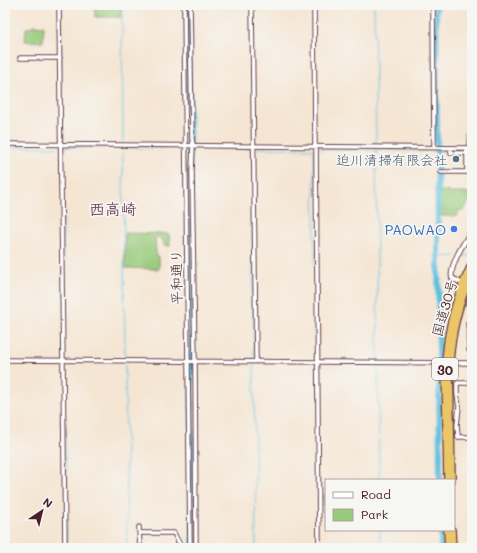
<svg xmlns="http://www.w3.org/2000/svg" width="477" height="553" viewBox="0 0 477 553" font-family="Mali,'Klee One',sans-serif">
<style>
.green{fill:#96c979;stroke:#707452}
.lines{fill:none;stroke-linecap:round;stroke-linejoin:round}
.stream{stroke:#61c0e0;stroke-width:1}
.river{stroke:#61c0e0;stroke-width:6}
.minor-casing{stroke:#643d44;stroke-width:5.5}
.tertiary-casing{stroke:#643d44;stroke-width:6}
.trunk-casing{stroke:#643d44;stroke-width:8}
.minor{stroke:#fff;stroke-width:3.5}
.tertiary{stroke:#fff;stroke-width:4}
.trunk{stroke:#ebc669;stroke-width:5.5}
.service-dot{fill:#5c6f8a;stroke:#f6f6f2;stroke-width:1.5}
.shop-dot{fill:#3f7fe0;stroke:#f6f6f2;stroke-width:1.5}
.labels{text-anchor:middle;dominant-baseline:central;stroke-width:3.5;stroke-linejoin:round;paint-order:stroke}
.shield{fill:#f6f6f2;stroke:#7e6067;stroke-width:1}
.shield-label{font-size:13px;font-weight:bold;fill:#4a1f2b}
.service-label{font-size:14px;fill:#4e5e75;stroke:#f6f6f2;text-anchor:end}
.shop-label{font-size:14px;fill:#366cbe;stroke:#f6f6f2;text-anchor:end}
.street-label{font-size:14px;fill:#4a1f2b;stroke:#f6f6f2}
.quarter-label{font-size:16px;font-weight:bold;fill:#774964;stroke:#f6f6f2}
</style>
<rect width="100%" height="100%" fill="#f6f6f2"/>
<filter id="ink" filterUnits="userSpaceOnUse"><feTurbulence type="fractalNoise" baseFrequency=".025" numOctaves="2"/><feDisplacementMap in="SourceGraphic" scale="8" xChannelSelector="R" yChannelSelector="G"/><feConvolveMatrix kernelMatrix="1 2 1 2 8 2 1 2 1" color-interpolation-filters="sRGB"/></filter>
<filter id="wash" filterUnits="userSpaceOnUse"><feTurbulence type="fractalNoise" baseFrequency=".012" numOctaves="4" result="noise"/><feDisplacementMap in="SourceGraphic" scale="16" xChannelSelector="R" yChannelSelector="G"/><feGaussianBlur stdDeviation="0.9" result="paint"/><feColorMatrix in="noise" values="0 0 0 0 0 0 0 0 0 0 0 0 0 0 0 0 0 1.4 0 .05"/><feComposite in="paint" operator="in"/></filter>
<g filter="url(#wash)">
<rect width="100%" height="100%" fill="#f5e6d4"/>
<!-- green -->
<path class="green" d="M 95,5 L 121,5 L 121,17 L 95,17 Z
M 33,25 L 44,26 L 43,42 L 25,41 L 26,28 L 30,28 Z
M 464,132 L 472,132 L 472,146 L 465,146 Z
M 439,191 L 448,191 L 448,193 L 472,193 L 472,196 L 464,210 L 458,211 L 457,216 L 440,216 Z
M 125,233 L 169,234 L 170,246 L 164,245 L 164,243 L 162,239 L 158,237 L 155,238 L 156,256 L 159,257 L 159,269 L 125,268 Z"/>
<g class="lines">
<!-- stream -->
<path class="stream" d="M 61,5 L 62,140
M 122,5 L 123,143
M 374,5 L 376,145
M 5,147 L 58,147
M 62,147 L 184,148
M 62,147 L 64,297
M 188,148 L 252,149
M 256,148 L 314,149
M 318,149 L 472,151
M 314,150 L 316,338
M 376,150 L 378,360
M 123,152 L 125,359
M 252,204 L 256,548
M 459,256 L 472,256
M 438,257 L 455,256
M 125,363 L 127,548
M 378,364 L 379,480
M 65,420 L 67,548
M 380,530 L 380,548"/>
<!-- river -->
<path class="river" d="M 188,5 L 193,548
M 436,5 L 440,480
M 441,530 L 441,548"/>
</g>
</g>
<g filter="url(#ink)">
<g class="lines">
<!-- minor casing -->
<g class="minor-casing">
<path id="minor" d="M 59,5 L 65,548
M 184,5 L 190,548
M 190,5 L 192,139 L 193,145 L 192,171 L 195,361 L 196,548
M 252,5 L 256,362
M 314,5 L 315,146
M 433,5 L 434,147
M 20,58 L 60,58
M 5,144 L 472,148
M 316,146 L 319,548
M 451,148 L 451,153 L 472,153
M 441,172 L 467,172 L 467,148
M 472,292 L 468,304 L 472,305
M 472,323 L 468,323 L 469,350 L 472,350
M 5,360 L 472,363
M 472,383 L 457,383 L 457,394 L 459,407 L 457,425 L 458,437 L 472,437
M 139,527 L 139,529 L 140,548
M 140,533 L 174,533 C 176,537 179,545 183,547 C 185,548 188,547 190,547"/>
</g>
<!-- tertiary casing -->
<g class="tertiary-casing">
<path id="tertiary" d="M 465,285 L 452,278 C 449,265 465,241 472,230"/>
</g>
<!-- trunk casing -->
<g class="trunk-casing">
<path id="trunk" d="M 447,480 L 445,363 C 447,328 456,295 472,263
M 452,480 L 450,363 C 452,332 459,303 472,274
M 447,530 L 448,548
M 452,530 L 453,548"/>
</g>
<!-- minor -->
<use href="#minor" class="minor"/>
<!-- tertiary -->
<use href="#tertiary" class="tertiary"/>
<!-- trunk -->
<use href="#trunk" class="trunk"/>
</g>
</g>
<!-- markers -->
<circle class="service-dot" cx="456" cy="159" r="4"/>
<circle class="shop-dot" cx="454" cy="229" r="4"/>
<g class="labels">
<!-- shield labels -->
<rect class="shield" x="432" y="358" width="26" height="22" rx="3"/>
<g class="shield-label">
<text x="445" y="369">30</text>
</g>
<!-- service labels -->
<g class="service-label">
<text x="448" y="159">迫川清掃有限会社</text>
</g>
<!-- shop labels -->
<g class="shop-label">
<text x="446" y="229">PAOWAO</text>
</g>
<!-- street labels -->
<g class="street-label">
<text transform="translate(176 277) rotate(-91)">平和通り</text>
<text transform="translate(444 308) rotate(-74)">国道30号</text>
</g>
<!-- quarter labels -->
<g class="quarter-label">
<text x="113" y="208">西高崎</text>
</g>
</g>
<!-- margin -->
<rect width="477" height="553" fill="none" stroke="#f6f6f2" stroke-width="20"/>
<!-- legend -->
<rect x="325" y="479" width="130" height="52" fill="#f6f6f2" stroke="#b1a0a2"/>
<rect x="333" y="492" width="20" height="6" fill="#ffffff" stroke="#b1a0a2"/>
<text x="361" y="499" font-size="12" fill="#4a1f2b">Road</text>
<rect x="333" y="509" width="20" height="12" fill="#96c979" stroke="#b1a0a2"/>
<text x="361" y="519" font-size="12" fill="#4a1f2b">Park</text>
<!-- north arrow -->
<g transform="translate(42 511) rotate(35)" stroke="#f6f6f2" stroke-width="3" paint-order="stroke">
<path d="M0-3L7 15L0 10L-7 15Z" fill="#4a1f2b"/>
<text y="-6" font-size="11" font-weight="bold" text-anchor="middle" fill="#4a1f2b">N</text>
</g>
</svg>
